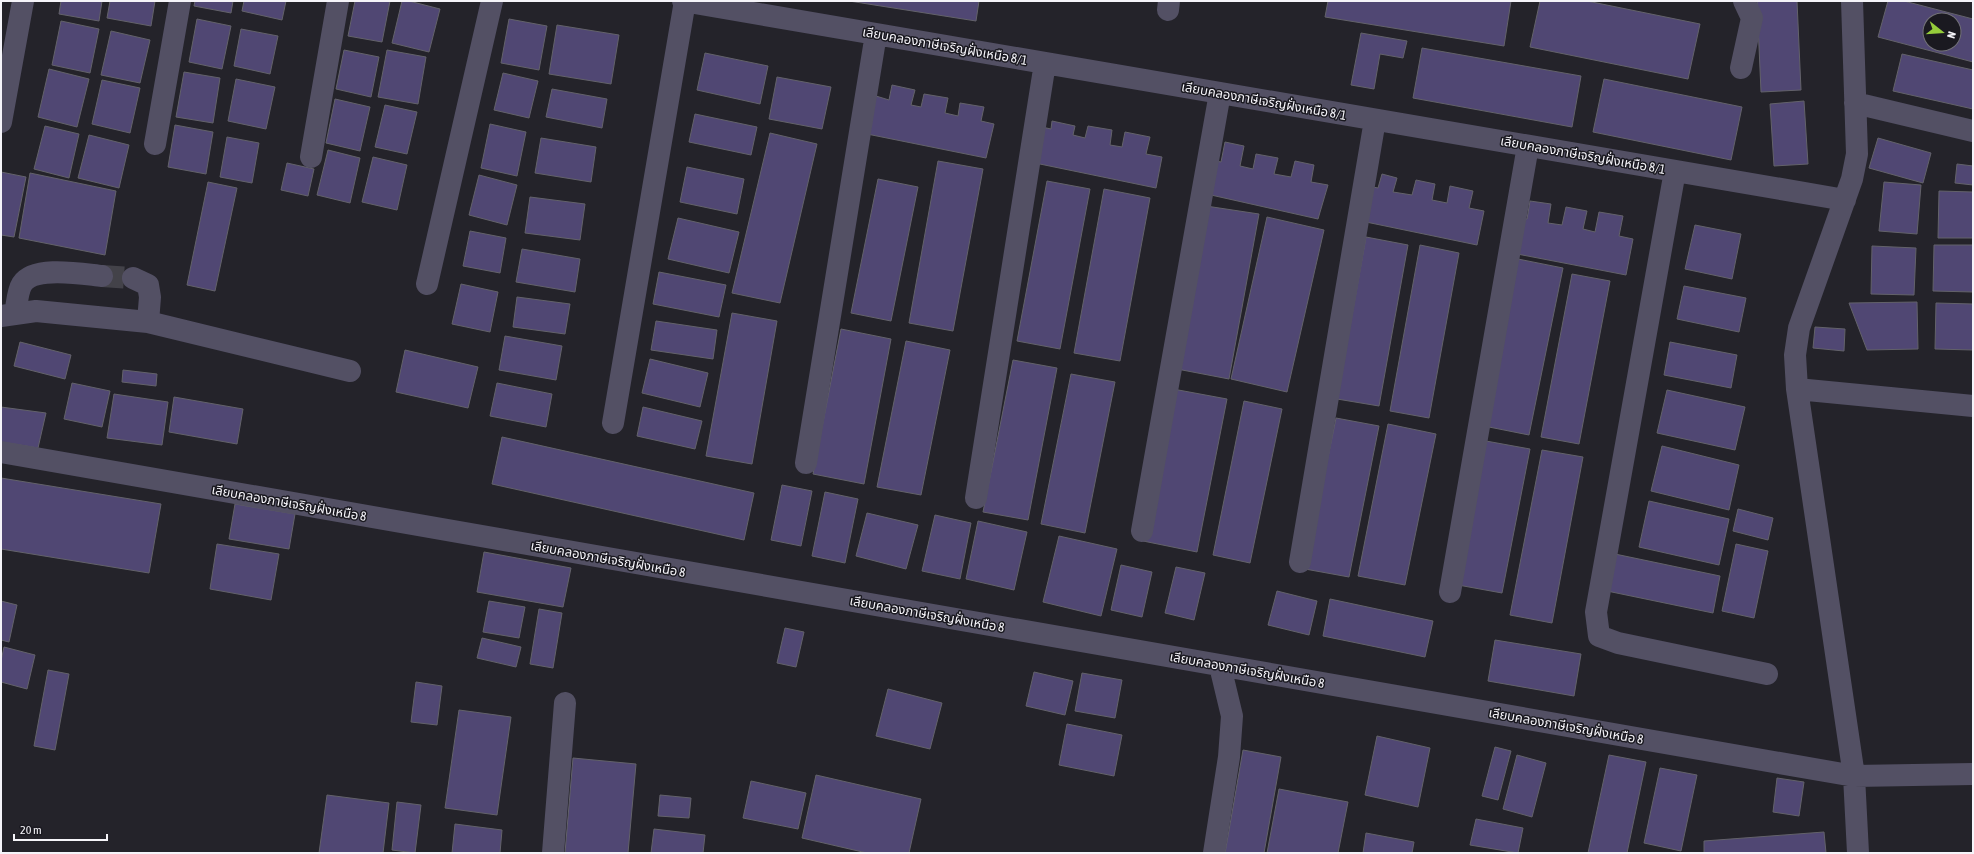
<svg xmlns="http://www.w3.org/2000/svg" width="1974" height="854" viewBox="0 0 1974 854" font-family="'Asap Condensed','Noto Sans Thai',sans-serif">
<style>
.building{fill:#504773;stroke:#63626a;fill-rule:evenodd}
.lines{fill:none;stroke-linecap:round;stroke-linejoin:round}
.minor-tunnel{stroke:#434249;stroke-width:22;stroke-dasharray:22 11;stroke-linecap:butt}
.minor{stroke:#535064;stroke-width:22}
.labels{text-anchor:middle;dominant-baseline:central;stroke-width:3;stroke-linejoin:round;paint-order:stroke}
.street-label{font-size:13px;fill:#f5f4f9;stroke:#1a1920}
</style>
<rect width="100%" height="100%" fill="#24232a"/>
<!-- building -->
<path class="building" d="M 61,1 L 102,1 L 99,21 L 59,14 Z
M 110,1 L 155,1 L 151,26 L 107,18 Z
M 195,1 L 233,1 L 231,13 L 194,6 Z
M 244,1 L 286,1 L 282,20 L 242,11 Z
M 355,1 L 390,1 L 382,42 L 348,36 Z
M 402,1 L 409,1 L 440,9 L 429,52 L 392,43 Z
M 849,1 L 979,1 L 976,21 Z
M 1328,1 L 1511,1 L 1504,46 L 1325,17 Z
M 1540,1 L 1587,1 L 1700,24 L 1688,79 L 1530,47 Z
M 1757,1 L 1797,1 L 1801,90 L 1761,92 Z
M 1888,1 L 1904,1 L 1973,19 L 1973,62 L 1878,37 ZM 1930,20 L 1954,20 L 1954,44 L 1930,44 Z
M 197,19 L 231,26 L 222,69 L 189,62 Z
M 509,19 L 547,26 L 539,70 L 501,63 Z
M 61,21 L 99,29 L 90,73 L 52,65 Z
M 557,25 L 619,35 L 611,84 L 549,74 Z
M 241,29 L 278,36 L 270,74 L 234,66 Z
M 111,31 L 150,40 L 140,83 L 101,75 Z
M 1361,33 L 1407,41 L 1403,58 L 1380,54 L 1374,89 L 1351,85 Z
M 1422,48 L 1581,76 L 1572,127 L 1413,98 Z
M 344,50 L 379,57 L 371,97 L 336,89 Z
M 387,50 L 426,57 L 418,104 L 378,97 Z
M 705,53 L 768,66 L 760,104 L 697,90 Z
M 1902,54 L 1973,70 L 1973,109 L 1893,91 Z
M 49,69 L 89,79 L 77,127 L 38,117 Z
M 184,72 L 220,78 L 213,123 L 176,117 Z
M 503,73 L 538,81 L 529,118 L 494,110 Z
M 777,77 L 831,87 L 822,129 L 769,119 Z
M 236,79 L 275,87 L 266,129 L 228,121 Z
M 1604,79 L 1742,107 L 1731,160 L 1593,132 Z
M 102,80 L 140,88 L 130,133 L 92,124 Z
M 892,85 L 915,90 L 911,105 L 921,107 L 924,94 L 948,98 L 945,113 L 958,116 L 960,103 L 984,107 L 981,121 L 994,124 L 986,158 L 867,134 L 876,96 L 889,100 Z
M 552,89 L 607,99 L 602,128 L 546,117 Z
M 335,99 L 370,107 L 360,151 L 326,143 Z
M 1804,101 L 1808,164 L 1774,166 L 1770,104 Z
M 385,105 L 417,112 L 407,154 L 375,147 Z
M 695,114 L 757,127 L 751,155 L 689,142 Z
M 1052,121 L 1075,126 L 1073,135 L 1085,138 L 1088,126 L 1112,130 L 1110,145 L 1122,147 L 1125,132 L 1150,137 L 1146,154 L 1162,157 L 1156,188 L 1035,163 L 1042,127 L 1051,129 Z
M 490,124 L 526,132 L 517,176 L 481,168 Z
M 175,125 L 213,132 L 206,174 L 168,167 Z
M 45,126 L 79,134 L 69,178 L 34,169 Z
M 770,133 L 817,144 L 780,303 L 732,293 Z
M 89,135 L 129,145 L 119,188 L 78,178 Z
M 227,137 L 259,143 L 252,183 L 220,177 Z
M 541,138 L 596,147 L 591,182 L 535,173 Z
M 1878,138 L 1931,153 L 1923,183 L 1869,168 Z
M 1225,142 L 1244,146 L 1240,166 L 1253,169 L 1256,154 L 1278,158 L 1274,174 L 1291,177 L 1295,161 L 1314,165 L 1311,182 L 1328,185 L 1318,219 L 1211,195 L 1216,161 L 1221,162 Z
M 328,150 L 360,158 L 350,203 L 317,195 Z
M 373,157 L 407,165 L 397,210 L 362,202 Z
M 938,161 L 983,169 L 953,331 L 909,323 Z
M 287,163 L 314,169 L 308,196 L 281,190 Z
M 1957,164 L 1973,166 L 1973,185 L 1955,183 Z
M 687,167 L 744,179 L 737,214 L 680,202 Z
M 1,172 L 26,177 L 14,237 L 1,235 Z
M 30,173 L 116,191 L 105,255 L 19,238 Z
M 1382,174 L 1397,178 L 1393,192 L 1412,195 L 1416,180 L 1435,184 L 1432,200 L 1447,203 L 1450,186 L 1473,191 L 1469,208 L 1484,211 L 1477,245 L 1366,222 L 1373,187 L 1378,188 Z
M 479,175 L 517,185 L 507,225 L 469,215 Z
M 878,179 L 918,187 L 891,321 L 851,313 Z
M 1047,181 L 1090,189 L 1060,349 L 1017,341 Z
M 208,182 L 237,188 L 215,291 L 187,285 Z
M 1884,182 L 1921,185 L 1917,234 L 1879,231 Z
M 1104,189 L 1150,198 L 1120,361 L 1074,353 Z
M 1939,191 L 1973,192 L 1973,238 L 1938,238 Z
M 530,197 L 585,204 L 580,240 L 525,233 Z
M 1530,201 L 1551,204 L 1548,223 L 1562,225 L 1566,207 L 1587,211 L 1583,229 L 1595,232 L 1599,212 L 1623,216 L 1619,236 L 1633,239 L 1626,275 L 1512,253 L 1518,217 L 1527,219 Z
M 1206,206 L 1259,214 L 1229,379 L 1177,369 Z
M 1267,217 L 1324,230 L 1287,392 L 1231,379 Z
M 678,218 L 739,232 L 729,273 L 668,259 Z
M 1695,225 L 1741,234 L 1732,279 L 1685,269 Z
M 470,231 L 506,238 L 500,273 L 463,266 Z
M 1366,237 L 1408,245 L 1379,406 L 1337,399 Z
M 1420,245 L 1459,253 L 1429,418 L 1390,411 Z
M 1934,245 L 1973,245 L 1973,292 L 1933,291 Z
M 1872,246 L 1916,248 L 1914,295 L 1871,294 Z
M 522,249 L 580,259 L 575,292 L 516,282 Z
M 1518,259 L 1563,268 L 1529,435 L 1484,426 Z
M 659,272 L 726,285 L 719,317 L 653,304 Z
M 1572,274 L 1610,281 L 1579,444 L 1541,437 Z
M 461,284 L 498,292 L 490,332 L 452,324 Z
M 1684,286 L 1746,298 L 1739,332 L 1677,319 Z
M 517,297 L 570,304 L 565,334 L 513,327 Z
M 1917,302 L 1918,349 L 1867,350 L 1849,303 Z
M 1936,303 L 1973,304 L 1973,350 L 1935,349 Z
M 732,313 L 777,321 L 752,464 L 706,456 Z
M 656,321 L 717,330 L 713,359 L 651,350 Z
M 1815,327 L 1845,329 L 1844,351 L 1813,348 Z
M 841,329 L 891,339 L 864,484 L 813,474 Z
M 505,336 L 562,346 L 556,380 L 499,370 Z
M 906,341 L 950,350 L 921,495 L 877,487 Z
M 20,342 L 71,355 L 65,379 L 14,366 Z
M 1670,342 L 1737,355 L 1731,388 L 1664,375 Z
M 405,350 L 478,367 L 468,408 L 396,392 Z
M 650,359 L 708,373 L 700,407 L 642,393 Z
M 1013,360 L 1057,368 L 1028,520 L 983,512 Z
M 123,370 L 157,374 L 156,386 L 122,382 Z
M 1071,374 L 1115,382 L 1085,533 L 1041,524 Z
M 72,383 L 110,391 L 102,427 L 64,419 Z
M 497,383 L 552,394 L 546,427 L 490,416 Z
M 1173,389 L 1227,399 L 1197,552 L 1143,541 Z
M 1667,390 L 1745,407 L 1735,450 L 1657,433 Z
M 114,394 L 168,402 L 162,445 L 107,438 Z
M 174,397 L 243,409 L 237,444 L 169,432 Z
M 1244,401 L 1282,409 L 1250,563 L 1213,555 Z
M 1,407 L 46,413 L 38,448 L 1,442 Z
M 643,407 L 702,421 L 695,449 L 637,436 Z
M 1336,418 L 1379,426 L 1349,577 L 1305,569 Z
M 1388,424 L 1436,434 L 1405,585 L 1358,576 Z
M 502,437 L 754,493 L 744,540 L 492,484 Z
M 1486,441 L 1530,449 L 1502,593 L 1458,585 Z
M 1662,446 L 1739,465 L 1729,510 L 1651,491 Z
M 1542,450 L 1583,457 L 1552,623 L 1510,615 Z
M 1,478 L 161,504 L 149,573 L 1,549 Z
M 782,485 L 812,491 L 801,546 L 771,540 Z
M 825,492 L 858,499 L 845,563 L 812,556 Z
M 1649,501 L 1729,519 L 1719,565 L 1639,547 Z
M 235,504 L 295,514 L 289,549 L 229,539 Z
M 1738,509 L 1773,518 L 1768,540 L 1733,531 Z
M 867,513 L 918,525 L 906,569 L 856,556 Z
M 935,515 L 971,523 L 960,579 L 922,571 Z
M 978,521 L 1027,532 L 1014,590 L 966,579 Z
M 1059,536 L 1117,549 L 1101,616 L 1043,602 Z
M 217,544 L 279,554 L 271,600 L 210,589 Z
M 1736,544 L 1768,551 L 1754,618 L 1722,611 Z
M 484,552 L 571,568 L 563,607 L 477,592 Z
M 1615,554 L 1720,576 L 1713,613 L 1607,591 Z
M 1121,565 L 1152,572 L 1142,617 L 1111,610 Z
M 1176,567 L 1205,573 L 1194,620 L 1165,613 Z
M 1277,591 L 1317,601 L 1309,635 L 1268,625 Z
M 1330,599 L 1433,621 L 1425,657 L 1323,636 Z
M 1,601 L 17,605 L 9,642 L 1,640 Z
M 489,601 L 525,607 L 519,638 L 483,632 Z
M 539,609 L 562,613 L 553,668 L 530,664 Z
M 785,628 L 804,632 L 796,667 L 777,663 Z
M 482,638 L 521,647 L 516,667 L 477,658 Z
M 1495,640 L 1581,654 L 1574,696 L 1488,681 Z
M 4,647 L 35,655 L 27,689 L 1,682 L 1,661 Z
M 48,670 L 69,674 L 55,750 L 34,746 Z
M 1034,672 L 1073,681 L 1065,715 L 1026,706 Z
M 1082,673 L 1122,680 L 1115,718 L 1075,711 Z
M 416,682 L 442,686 L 437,725 L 411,722 Z
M 888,689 L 942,703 L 930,749 L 876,736 Z
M 459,710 L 511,717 L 497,815 L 445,808 Z
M 1067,724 L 1122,735 L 1114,776 L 1059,765 Z
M 1377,736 L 1430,748 L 1418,807 L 1365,795 Z
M 1495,747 L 1511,751 L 1498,800 L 1482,796 Z
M 1243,750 L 1281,757 L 1264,853 L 1225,853 Z
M 1517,755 L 1546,763 L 1532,817 L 1503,809 Z
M 1609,755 L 1646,762 L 1627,853 L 1588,853 Z
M 573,758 L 636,764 L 628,853 L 565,853 Z
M 1660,768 L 1697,775 L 1681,851 L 1644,843 Z
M 816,775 L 921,799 L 909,853 L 867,853 L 802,838 Z
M 1777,778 L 1804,782 L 1799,816 L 1773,812 Z
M 751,781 L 806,793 L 798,829 L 743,818 Z
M 1279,789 L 1348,802 L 1338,853 L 1267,853 Z
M 327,795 L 389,803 L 383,853 L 319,853 Z
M 660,795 L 691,798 L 689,818 L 658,816 Z
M 397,802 L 421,805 L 415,853 L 392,850 Z
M 1476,819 L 1523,828 L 1518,853 L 1470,845 Z
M 455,824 L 502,830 L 500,853 L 452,853 Z
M 654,829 L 705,835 L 703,853 L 651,853 Z
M 1824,832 L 1826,853 L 1704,853 L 1704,841 Z
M 1366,833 L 1414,842 L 1412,853 L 1363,853 Z"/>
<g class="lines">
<!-- minor-tunnel -->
<path class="minor-tunnel" d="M 102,276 L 133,278"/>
<!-- minor -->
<path class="minor" d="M 683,1 L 1845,200
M 1852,1 L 1857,154 L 1852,179 L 1799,328 L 1795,355 L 1797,389 L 1854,776 L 1858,853
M 1168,10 L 1169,1
M 1741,68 L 1752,18 L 1744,1
M 1855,103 L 1973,131
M 1,122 L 23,1
M 155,144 L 180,1
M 311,157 L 338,1
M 1675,171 L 1596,612 L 1599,636 L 1618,643 L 1767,674
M 133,278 L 148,285 L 150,297 L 148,322
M 427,284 L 492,1
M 15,314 C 17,306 17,292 22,284 C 34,265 82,274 102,276
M 1,316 L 36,311 L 148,322 L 350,371
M 1797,389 L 1973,406
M 613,423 L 685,1
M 1,452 L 1854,776 L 1973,774
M 806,463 L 876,34
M 976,498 L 1045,63
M 1142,531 L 1220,93
M 1300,562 L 1375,120
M 1450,592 L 1528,146
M 553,853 L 565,703
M 1214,853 L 1229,757 L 1232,716 L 1220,666"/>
</g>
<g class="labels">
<!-- street labels -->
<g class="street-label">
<text transform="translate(945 46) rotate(10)">เลียบคลองภาษีเจริญฝั่งเหนือ 8/1</text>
<text transform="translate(1264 101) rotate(10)">เลียบคลองภาษีเจริญฝั่งเหนือ 8/1</text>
<text transform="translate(1583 155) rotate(10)">เลียบคลองภาษีเจริญฝั่งเหนือ 8/1</text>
<text transform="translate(289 503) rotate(10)">เลียบคลองภาษีเจริญฝั่งเหนือ 8</text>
<text transform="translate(608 559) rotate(10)">เลียบคลองภาษีเจริญฝั่งเหนือ 8</text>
<text transform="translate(927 614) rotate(10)">เลียบคลองภาษีเจริญฝั่งเหนือ 8</text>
<text transform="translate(1247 670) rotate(10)">เลียบคลองภาษีเจริญฝั่งเหนือ 8</text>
<text transform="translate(1566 726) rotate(10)">เลียบคลองภาษีเจริญฝั่งเหนือ 8</text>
</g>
</g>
<!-- border -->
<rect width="1974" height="854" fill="none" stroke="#f5f4f9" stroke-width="4"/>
<!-- north arrow -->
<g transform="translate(1942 32) rotate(107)"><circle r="19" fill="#1a1920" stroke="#727177"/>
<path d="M0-3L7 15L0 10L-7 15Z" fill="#95cc3b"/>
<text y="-6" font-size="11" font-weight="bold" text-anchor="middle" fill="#f5f4f9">N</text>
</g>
<!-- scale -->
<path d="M14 834v6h93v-6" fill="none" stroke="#f5f4f9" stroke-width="2"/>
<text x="20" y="834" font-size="12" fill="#f5f4f9" stroke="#1a1920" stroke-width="3" paint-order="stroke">20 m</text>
</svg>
